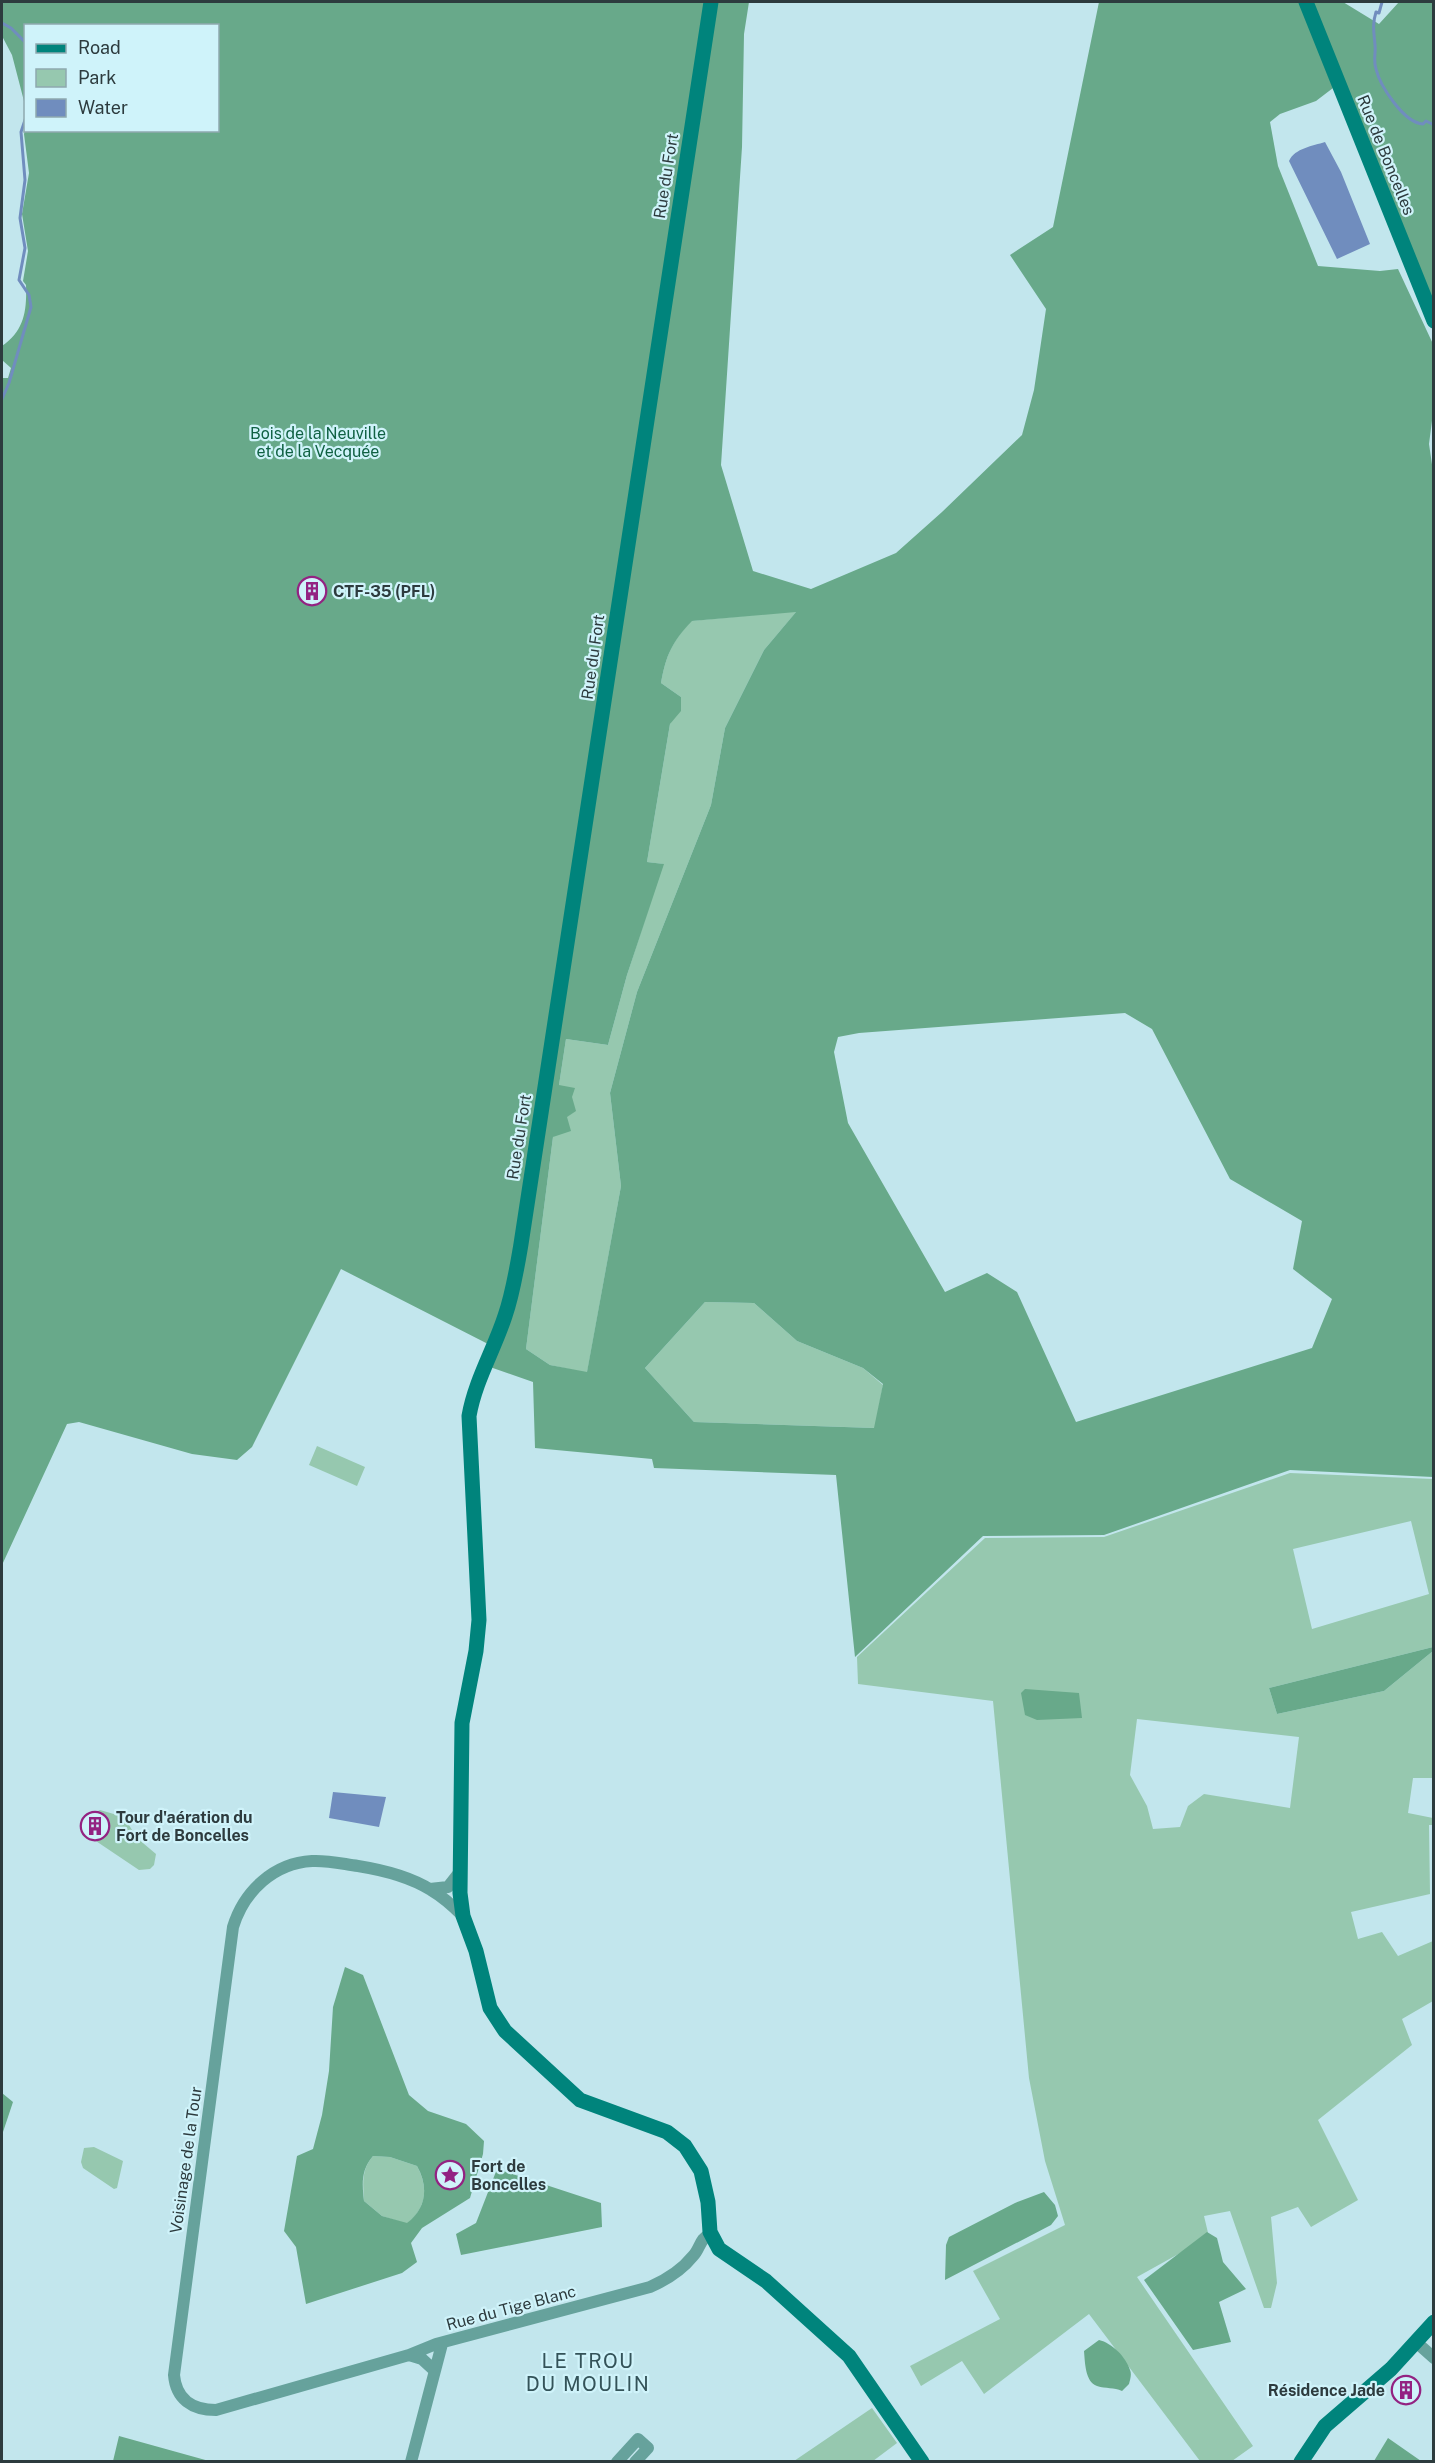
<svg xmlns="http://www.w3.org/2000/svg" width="1435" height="2463" viewBox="0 0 1435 2463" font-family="'Public Sans',sans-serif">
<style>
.green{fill:#96c8af;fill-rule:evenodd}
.forest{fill:#68a98a;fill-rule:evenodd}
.water{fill:#708dbe}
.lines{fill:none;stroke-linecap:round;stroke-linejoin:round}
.stream{stroke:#708dbe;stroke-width:3}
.street{stroke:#66a29c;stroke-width:12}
.secondary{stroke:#00847c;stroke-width:15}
.labels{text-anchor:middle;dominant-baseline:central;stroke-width:4.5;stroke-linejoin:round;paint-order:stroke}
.street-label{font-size:16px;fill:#2d3b3e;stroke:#cff3fa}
.park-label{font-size:16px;fill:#106143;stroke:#cff3fa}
.poi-label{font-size:16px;font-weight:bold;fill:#2d3b3e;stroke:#cff3fa;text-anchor:start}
.quarter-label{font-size:20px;letter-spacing:1.5px;fill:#345359;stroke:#cff3fa}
</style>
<rect width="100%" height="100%" fill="#c2e6ed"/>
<!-- green -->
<path class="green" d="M 797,611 L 764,650 L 725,728 L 711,805 L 637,992 L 610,1093 L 621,1186 L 587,1373 L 550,1365 L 526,1349 L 553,1137 L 567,1117 L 559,1085 L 566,1039 L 608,1045 L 627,975 L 663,864 L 647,862 L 670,724 L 681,697 L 661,683 C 666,655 672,642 691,621 Z
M 705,1302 L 754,1303 L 797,1341 L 863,1368 L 883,1385 L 875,1428 L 694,1422 L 645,1368 Z
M 317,1446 L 365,1467 L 357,1486 L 309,1465 Z
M 1290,1473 L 1433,1479 L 1433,1647 L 1269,1688 L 1277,1714 L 1384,1691 L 1433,1651 L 1433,1778 L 1413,1778 L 1408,1813 L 1433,1818 L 1433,1825 L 1429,1825 L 1430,1894 L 1351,1912 L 1358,1939 L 1382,1932 L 1398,1956 L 1433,1941 L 1433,2001 L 1402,2019 L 1412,2045 L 1318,2120 L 1358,2200 L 1311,2227 L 1298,2207 L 1271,2217 L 1277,2283 L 1271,2308 L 1264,2308 L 1230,2211 L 1204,2216 L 1209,2237 L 1137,2277 L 1253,2446 L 1232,2461 L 1200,2461 L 1089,2314 L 984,2394 L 962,2361 L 921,2386 L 910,2366 L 1000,2319 L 973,2271 L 1065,2225 L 1045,2161 L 1029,2078 L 993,1701 L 858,1684 L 857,1657 L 985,1538 L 1104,1537 ZM 1411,1521 L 1429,1594 L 1312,1629 L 1293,1549 ZM 1137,1719 L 1299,1737 L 1290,1808 L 1204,1794 L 1188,1806 L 1180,1827 L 1153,1829 L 1147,1806 L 1130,1775 Z
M 100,1810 L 124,1817 L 137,1838 L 156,1854 L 154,1865 L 150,1869 L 139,1870 L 84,1833 L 84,1826 L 96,1812 Z
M 94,2147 L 123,2161 L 117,2188 L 114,2189 L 83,2168 L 81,2162 L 84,2148 Z
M 373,2156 L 390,2157 L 417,2166 C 429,2188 426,2208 407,2224 L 382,2216 L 364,2201 C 363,2184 361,2170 373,2156 Z
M 872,2408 L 897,2443 L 873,2461 L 794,2461 Z"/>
<!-- forest -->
<path class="forest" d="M 2,2 L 706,2 L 513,1265 L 490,1345 L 341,1269 L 252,1447 L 237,1460 L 192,1454 L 79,1422 L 67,1424 L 2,1565 L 2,378 L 8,378 L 11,368 L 2,360 L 2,346 C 24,331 27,311 26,285 L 23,281 L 28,251 L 22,214 L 29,173 L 24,134 L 25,130 L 218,130 L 218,26 L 26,26 L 25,105 L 12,55 L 2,36 Z
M 717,2 L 749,2 L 744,34 L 742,147 L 721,465 L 753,571 L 811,589 L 896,553 L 942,512 L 1022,435 L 1034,390 L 1046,309 L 1010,255 L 1053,227 L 1099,2 L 1300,2 L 1333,88 L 1316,101 L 1280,114 L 1270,122 L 1278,166 L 1318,266 L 1380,271 L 1398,269 L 1433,344 L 1433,413 L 1429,444 L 1434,478 L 1433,1477 L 1290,1470 L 1104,1535 L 983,1536 L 855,1657 L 836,1475 L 654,1468 L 652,1459 L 535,1448 L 533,1382 L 490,1367 L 510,1316 ZM 796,612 L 764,650 L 725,728 L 711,805 L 637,992 L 610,1093 L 621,1186 L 587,1372 L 550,1365 L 526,1349 L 553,1137 L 571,1131 L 567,1117 L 576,1111 L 572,1097 L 575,1088 L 559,1085 L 566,1039 L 608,1045 L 627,975 L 664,864 L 647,862 L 670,724 L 681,711 L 681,697 L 661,683 C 666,655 672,642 692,621 ZM 1125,1013 L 1152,1029 L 1230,1179 L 1302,1221 L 1293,1269 L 1332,1299 L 1312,1348 L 1076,1422 L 1017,1292 L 987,1273 L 945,1292 L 848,1123 L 834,1052 L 838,1037 L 859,1033 ZM 705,1302 L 754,1303 L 797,1341 L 863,1368 L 883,1384 L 874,1428 L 694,1422 L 645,1368 Z
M 1312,2 L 1343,2 L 1379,24 L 1399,2 L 1433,2 L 1433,307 Z
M 1433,1647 L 1433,1651 L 1384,1691 L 1277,1714 L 1269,1688 Z
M 1025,1689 L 1079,1693 L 1082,1718 L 1037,1720 L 1025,1715 L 1021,1693 Z
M 345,1967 L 363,1975 L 409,2095 L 428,2111 L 466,2124 L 484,2141 L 483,2154 L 470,2198 L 422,2228 L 411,2243 L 417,2262 L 402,2273 L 306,2304 L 296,2247 L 284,2231 L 297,2156 L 313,2149 L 322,2115 L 329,2071 L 333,2007 ZM 373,2156 L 390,2157 L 417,2166 C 429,2187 426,2209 407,2223 L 382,2216 L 364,2201 C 362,2184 361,2170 373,2156 Z
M 2,2093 L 13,2102 L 2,2135 Z
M 497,2169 L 601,2203 L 602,2227 L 461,2255 L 456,2234 L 476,2223 Z
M 1044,2192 L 1055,2205 L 1058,2216 L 1051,2225 L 945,2280 L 946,2245 L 949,2237 L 1015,2203 Z
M 1207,2232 L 1217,2238 L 1223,2262 L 1246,2289 L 1219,2302 L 1231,2342 L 1193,2350 L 1144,2280 Z
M 1099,2340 C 1112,2343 1126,2357 1130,2370 C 1132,2374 1130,2380 1129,2384 L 1122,2391 C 1114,2387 1106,2389 1097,2386 C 1085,2382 1085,2362 1084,2351 Z
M 119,2436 L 209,2461 L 113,2461 Z
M 1388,2438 L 1421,2461 L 1374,2461 Z"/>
<!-- water -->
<path class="water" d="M 1325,142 L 1341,172 L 1370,244 L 1337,259 L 1289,161 C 1295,148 1313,146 1325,142 Z
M 333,1792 L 386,1797 L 379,1827 L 329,1818 Z"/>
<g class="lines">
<!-- stream -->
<path class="stream" d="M 1382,2 L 1379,13 L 1376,12 C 1372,25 1374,32 1375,45 C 1376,53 1373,60 1376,69 C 1380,86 1404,123 1423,124 L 1426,121 L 1434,125
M 2,23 L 11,28 L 26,43
M 2,399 L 9,383 L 31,307 L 29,295 L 19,280 L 25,248 L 20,218 L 25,180 L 21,132 L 26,117"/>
<!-- street -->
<path class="street" d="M 430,1889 L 448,1887 L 459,1873
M 463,1916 C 453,1906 443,1897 431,1890 C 409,1876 383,1870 358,1866 C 343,1864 327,1860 312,1861 C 274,1863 244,1891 233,1927 L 174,2375 C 176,2399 192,2410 216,2410 L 409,2355 L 436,2344 L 650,2287 C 666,2280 681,2271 693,2256 C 700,2249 700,2238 710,2234
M 1416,2342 L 1434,2358
M 409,2355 L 422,2359 L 434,2370
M 411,2462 L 442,2344
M 617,2462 L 638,2439 L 648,2448 L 635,2462"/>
<!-- secondary -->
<path class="secondary" d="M 711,2 L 521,1244 C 517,1268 513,1293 505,1316 C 494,1350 475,1381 469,1416 L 479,1620 L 476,1651 L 462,1723 L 460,1893 L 463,1916 L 476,1951 L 490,2008 L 505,2031 L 580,2100 L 667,2132 L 685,2146 L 701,2171 L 708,2202 L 710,2232 L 719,2249 L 766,2281 L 849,2356 L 922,2462
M 1306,2 L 1434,321
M 1301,2462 L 1325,2426 L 1391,2369 L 1434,2322"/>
</g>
<!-- icons -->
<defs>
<g id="building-ring" transform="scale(1.5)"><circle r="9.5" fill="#cff3fa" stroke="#932282" stroke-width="1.5"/><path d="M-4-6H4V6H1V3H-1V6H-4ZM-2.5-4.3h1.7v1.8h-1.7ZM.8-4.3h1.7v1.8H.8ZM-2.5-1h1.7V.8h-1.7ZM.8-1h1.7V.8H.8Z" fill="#932282"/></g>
<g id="sight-ring" transform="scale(1.5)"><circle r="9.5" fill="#cff3fa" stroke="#932282" stroke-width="1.5"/><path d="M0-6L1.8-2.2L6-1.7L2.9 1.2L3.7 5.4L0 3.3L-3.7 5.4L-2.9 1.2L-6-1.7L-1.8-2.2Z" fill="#932282"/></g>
</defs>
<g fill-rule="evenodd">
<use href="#building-ring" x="312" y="591"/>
<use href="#building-ring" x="95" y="1826"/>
<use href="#sight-ring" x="450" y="2175"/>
<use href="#building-ring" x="1406" y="2390"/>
</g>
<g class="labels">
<!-- street labels -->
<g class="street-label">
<text transform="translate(1386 155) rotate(68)">Rue de Boncelles</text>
<text transform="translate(666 176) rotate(-81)">Rue du Fort</text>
<text transform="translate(593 657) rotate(-82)">Rue du Fort</text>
<text transform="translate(519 1137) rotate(-81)">Rue du Fort</text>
<text transform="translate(186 2160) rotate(-82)">Voisinage de la Tour</text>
<text transform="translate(511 2308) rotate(-15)">Rue du Tige Blanc</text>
</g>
<!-- park labels -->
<g class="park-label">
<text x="318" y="433">Bois de la Neuville<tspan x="318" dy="18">et de la Vecquée</tspan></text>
</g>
<!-- poi labels -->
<g class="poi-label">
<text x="333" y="591">CTF-35 (PFL)</text>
<text x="116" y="1817">Tour d'aération du<tspan x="116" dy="18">Fort de Boncelles</tspan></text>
<text x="471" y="2166">Fort de<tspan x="471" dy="18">Boncelles</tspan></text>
<text x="1385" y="2390" text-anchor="end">Résidence Jade</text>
</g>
<!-- quarter labels -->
<g class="quarter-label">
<text x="588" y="2361">LE TROU<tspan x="588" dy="23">DU MOULIN</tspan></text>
</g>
</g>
<!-- border -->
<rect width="1435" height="2463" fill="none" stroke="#2d3b3e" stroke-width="6"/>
<!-- legend -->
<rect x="24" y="24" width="195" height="108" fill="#cff3fa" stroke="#8ea9af" stroke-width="1.5"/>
<rect x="36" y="44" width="30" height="9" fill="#00847c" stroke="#8ea9af" stroke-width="1.5"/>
<text x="78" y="54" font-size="18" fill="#2d3b3e">Road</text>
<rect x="36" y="69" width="30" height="18" fill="#96c8af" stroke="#8ea9af" stroke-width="1.5"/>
<text x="78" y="84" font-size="18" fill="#2d3b3e">Park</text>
<rect x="36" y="99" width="30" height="18" fill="#708dbe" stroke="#8ea9af" stroke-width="1.5"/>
<text x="78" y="114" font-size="18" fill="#2d3b3e">Water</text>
</svg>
